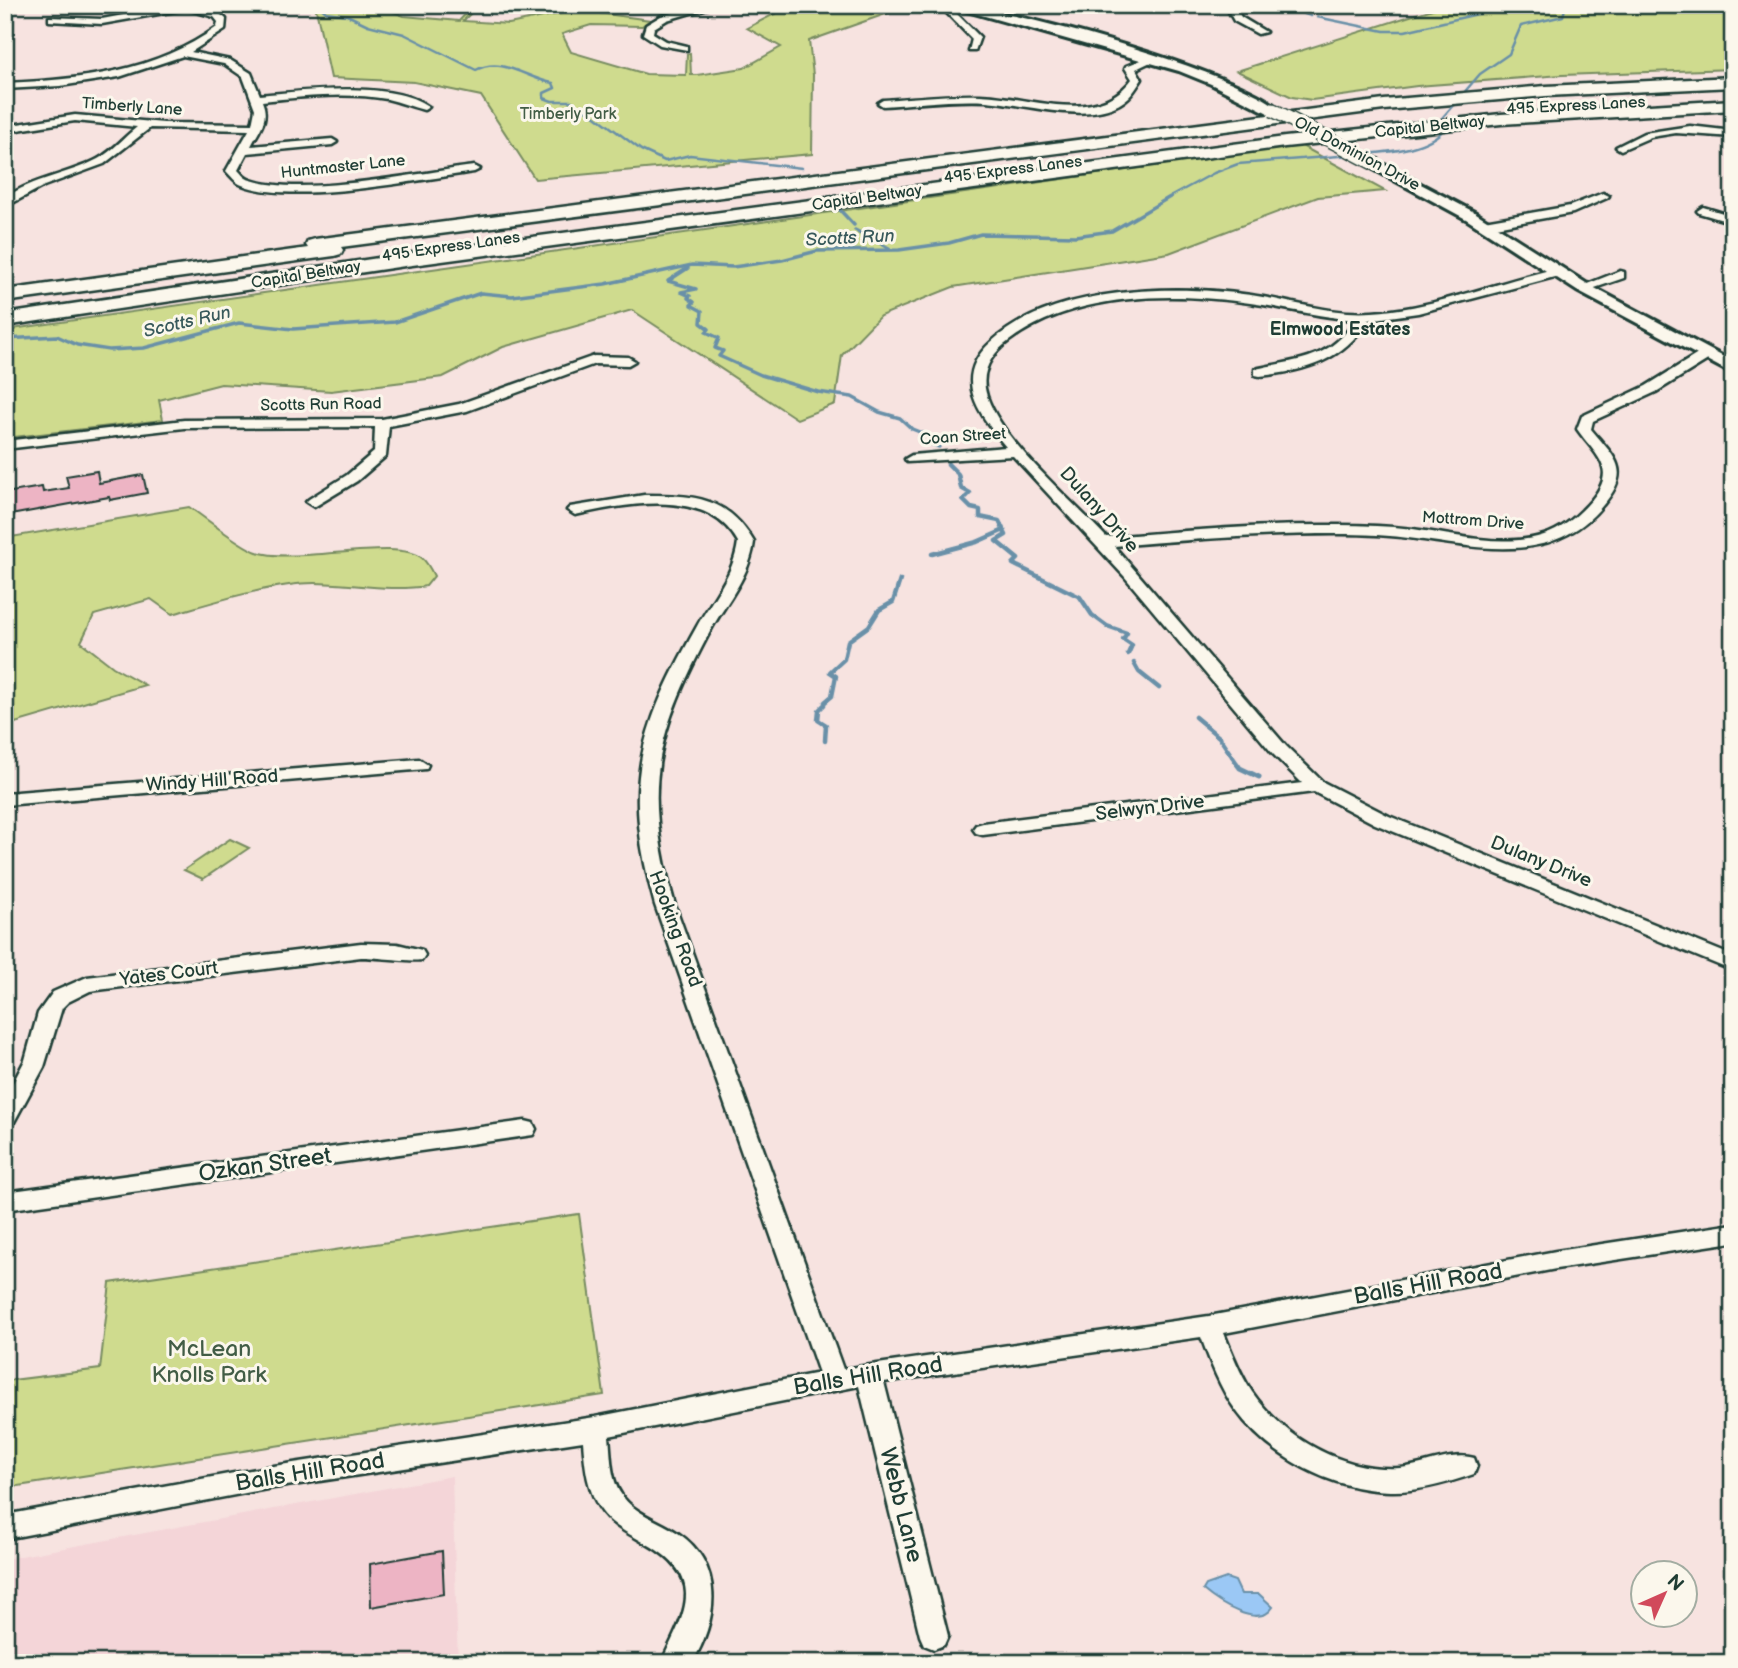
<svg xmlns="http://www.w3.org/2000/svg" width="1738" height="1668" viewBox="0 0 1738 1668" font-family="'Balsamiq Sans',sans-serif">
<style>
.built{fill:#f4d5d8}
.green{fill:#cfdb8e;stroke:#778c61;stroke-width:2}
.water{fill:#9bc8f5;stroke:#6990a8;stroke-width:2}
.lines{fill:none;stroke-linecap:round;stroke-linejoin:round}
.stream-far3{stroke:#6990a8;stroke-width:2.5}
.stream-far2{stroke:#6990a8;stroke-width:3.5}
.stream-far1{stroke:#6990a8;stroke-width:4.5}
.stream{stroke:#6990a8;stroke-width:5}
.building{fill:#edb4c4;stroke:#1f3d34;stroke-width:2}
.minor-casing{stroke:#1f3d34;stroke-width:5}
.major-casing{stroke:#1f3d34;stroke-width:6}
.highway-casing{stroke:#1f3d34;stroke-width:5}
.minor{fill:#fbf7ec;fill-rule:evenodd}
.major{fill:#fbf7ec;fill-rule:evenodd}
.highway{fill:#fbf7ec;fill-rule:evenodd}
.major-bridge-casing{stroke:#1f3d34;stroke-width:16;stroke-linecap:butt}
.major-bridge{stroke:#fbf7ec;stroke-width:13}
.labels{text-anchor:middle;dominant-baseline:central;stroke-width:6;stroke-linejoin:round;paint-order:stroke}
.far-street-label{font-size:16px;fill:#1f3d34;stroke:#fbf7ec}
.far-park-label{font-size:16px;fill:#425d46;stroke:#fbf7ec}
.far-water-label{font-size:18px;font-style:italic;fill:#38595b;stroke:#fbf7ec}
.far-neighbourhood-label{font-size:18px;font-weight:bold;fill:#1f3d34;stroke:#fbf7ec}
.street-label{font-size:19px;fill:#1f3d34;stroke:#fbf7ec}
.near-street-label{font-size:23px;fill:#1f3d34;stroke:#fbf7ec}
.near-park-label{font-size:23px;fill:#425d46;stroke:#fbf7ec}
</style>
<rect width="100%" height="100%" fill="#f7e3e0"/>
<filter id="ink" filterUnits="userSpaceOnUse"><feTurbulence type="fractalNoise" baseFrequency=".0143" numOctaves="2"/><feDisplacementMap in="SourceGraphic" scale="14" xChannelSelector="R" yChannelSelector="G"/><feConvolveMatrix kernelMatrix="1 2 1 2 8 2 1 2 1" color-interpolation-filters="sRGB"/></filter>
<g filter="url(#ink)">
<!-- built -->
<path class="built" d="M 452,1476 L 458,1663 L 5,1663 L 5,1559 Z"/>
<!-- green -->
<path class="green" d="M 315,5 L 375,5 L 404,16 L 459,21 L 474,5 L 479,5 L 463,21 L 509,24 L 577,10 L 650,20 L 642,26 L 591,25 L 562,34 L 571,52 L 646,74 L 686,75 L 687,54 L 690,53 L 691,75 L 697,75 L 744,68 L 781,47 L 747,28 L 792,5 L 911,5 L 809,41 L 813,75 L 812,154 L 535,179 L 481,96 L 414,82 L 331,78 Z
M 1445,5 L 1717,5 L 1733,19 L 1733,69 L 1562,75 L 1417,86 L 1312,100 L 1292,97 L 1237,71 Z
M 1300,145 L 1385,191 L 1318,197 L 1169,253 L 953,287 L 880,316 L 842,355 L 835,404 L 797,419 L 632,310 L 503,347 L 443,377 L 331,391 L 221,384 L 159,400 L 163,420 L 5,438 L 5,330 Z
M 189,507 C 206,518 239,546 257,552 C 296,565 398,537 422,558 C 427,562 431,570 434,576 L 426,586 C 389,592 351,583 314,583 C 274,583 211,603 172,614 L 151,599 L 94,615 L 81,642 L 113,667 L 145,685 L 5,726 L 5,538 Z
M 230,839 L 249,848 L 203,879 L 184,870 Z
M 579,1214 L 604,1395 L 5,1488 L 5,1381 L 100,1369 L 110,1283 Z"/>
<!-- water -->
<path class="water" d="M 1226,1578 L 1235,1581 L 1241,1594 L 1259,1594 L 1273,1607 C 1259,1630 1217,1602 1203,1590 L 1206,1585 Z"/>
<g class="lines">
<!-- stream-far3 -->
<path class="stream-far3" d="M 318,5 L 326,12 L 347,15 L 368,25 L 404,34 L 476,70 C 503,56 527,79 553,83 L 555,88 L 544,93 L 544,98 L 552,101 L 572,101 L 574,107 L 589,111 L 641,150 L 665,161 L 690,155 L 802,168
M 1277,5 L 1311,16
M 1317,17 L 1384,31 L 1405,31 L 1516,5
M 1365,154 C 1391,152 1429,149 1446,127 L 1436,125 L 1480,74 L 1509,54 L 1521,26 L 1563,16 L 1566,5
M 1166,199 L 1214,173 L 1238,164 L 1352,155"/>
<!-- stream-far2 -->
<path class="stream-far2" d="M 838,208 L 854,225
M 855,230 L 889,248
M 688,268 L 668,281 L 696,289 L 681,292 L 690,296 L 688,298 L 694,302 L 691,305 L 702,311 L 701,323 L 709,329 L 706,332 L 719,338 L 715,348 L 723,351 L 719,356 L 761,375 L 818,392 L 852,397 L 879,412 L 900,418 L 912,429 L 927,435
M 5,339 L 57,336 L 77,345 L 109,350 L 144,348 L 239,323 L 293,329 L 395,322 L 481,293 L 512,296 L 605,284 L 692,265 L 733,267 L 782,260 L 817,251 L 899,250 L 949,243 L 981,234 L 1075,236 L 1112,231 L 1170,197
M 931,444 L 939,447"/>
<!-- stream-far1 -->
<path class="stream-far1" d="M 948,464 L 958,474 L 961,488 L 970,493 L 963,500 L 971,508 L 980,510 L 980,517 L 999,521 L 1006,535 L 996,541 L 1018,559 L 1013,564 L 1080,597 L 1092,615 L 1107,626 L 1127,633 L 1123,639 L 1132,645 L 1128,654
M 932,554 L 977,542 L 1004,530
M 1134,663 L 1139,672 L 1159,688
M 825,702 L 832,696 L 836,676 L 830,672 L 844,659 L 848,641 L 869,626 L 879,610 L 893,602 L 900,580
M 824,705 L 819,710 L 818,720 L 826,725 L 825,741
M 1195,717 L 1219,737 L 1238,765"/>
<!-- stream -->
<path class="stream" d="M 1237,764 L 1240,768 L 1259,777"/>
</g>
<!-- building -->
<path class="building" d="M 97,471 L 99,483 L 143,475 L 147,493 L 110,500 L 109,497 L 5,516 L 5,493 L 42,487 L 43,492 L 69,488 L 66,476 Z
M 442,1551 L 444,1594 L 371,1607 L 370,1564 Z"/>
<g class="lines">
<!-- minor casing -->
<g class="minor-casing">
<path id="minor" d="M 177,5 C 194,5 214,7 226,19 L 225,30 L 191,52 L 230,60 L 251,73 L 260,95 C 303,91 394,80 429,107 L 424,110 C 412,107 400,102 387,99 C 347,92 303,97 262,101 C 270,120 259,130 251,146 L 332,139 L 337,142 L 332,145 L 247,153 L 238,170 C 242,174 245,179 251,180 C 301,197 419,173 474,166 L 480,169 L 474,172 C 417,180 294,205 242,185 C 236,183 231,176 226,171 L 249,130 L 150,128 L 104,164 L 44,186 L 5,207 L 5,198 C 33,178 68,175 98,159 C 113,151 124,137 137,127 L 75,121 L 5,132 L 5,126 L 75,115 L 164,123 L 252,124 L 255,109 L 243,77 L 224,64 L 183,56 L 119,77 L 60,86 L 5,89 L 5,83 C 80,80 155,72 217,27 L 218,22 L 214,17 L 187,9 L 102,24 L 49,21 L 49,17 L 102,19 Z
M 702,5 L 718,5 L 667,20 L 654,28 L 653,33 L 666,41 L 687,46 L 687,50 L 660,45 L 643,34 L 646,25 L 661,16 Z
M 939,5 L 948,5 L 980,37 L 975,51 L 969,51 L 972,39 Z
M 1225,5 L 1234,5 L 1241,17 L 1266,32 L 1258,34 L 1234,21 Z
M 1149,57 L 1157,59 L 1136,69 L 1142,79 C 1138,85 1134,92 1129,97 C 1097,128 1026,104 986,101 C 952,99 917,104 883,106 L 878,103 L 883,100 C 915,98 948,94 980,95 C 1030,96 1096,127 1132,79 L 1125,68 L 1126,66 Z
M 1690,126 L 1733,131 L 1733,137 L 1676,133 L 1651,137 L 1621,150 L 1616,147 L 1644,133 Z
M 1603,193 L 1609,196 L 1607,198 L 1573,213 L 1484,229 L 1478,225 L 1484,221 L 1570,206 Z
M 1703,207 L 1733,216 L 1733,223 L 1699,213 L 1697,211 Z
M 1558,268 L 1562,269 L 1562,275 L 1418,313 L 1368,320 C 1343,361 1306,371 1260,376 L 1255,375 L 1255,369 C 1298,359 1329,361 1355,320 C 1319,317 1285,308 1250,303 C 1173,292 1075,292 1009,341 C 991,354 979,373 987,396 C 1003,443 1071,499 1106,537 C 1183,531 1261,524 1339,525 C 1364,525 1388,526 1413,529 C 1455,535 1503,548 1544,535 C 1560,530 1576,517 1587,505 C 1620,469 1598,459 1577,429 L 1582,416 L 1646,386 L 1701,352 L 1711,352 L 1711,358 L 1656,392 L 1593,421 L 1591,429 C 1615,458 1633,470 1603,505 C 1554,565 1484,548 1416,539 C 1390,535 1363,534 1337,534 C 1262,534 1188,540 1114,546 L 1286,746 L 1323,782 L 1389,816 L 1733,956 L 1733,971 L 1375,824 L 1314,792 L 983,835 L 976,833 L 973,829 L 976,825 L 983,823 L 1302,783 L 1273,754 L 1124,576 L 1013,456 L 907,462 L 905,459 L 912,455 L 1006,447 C 979,414 951,378 991,342 C 1053,286 1174,284 1251,295 C 1292,301 1331,315 1372,312 C 1436,308 1496,282 1558,268 Z
M 1620,271 L 1624,272 L 1624,278 L 1583,292 L 1577,288 Z
M 594,356 L 628,357 L 635,361 L 628,365 L 595,364 L 467,411 L 389,426 L 386,456 L 357,481 L 314,507 L 306,502 L 309,499 L 347,475 L 374,452 L 375,427 L 184,428 L 5,449 L 5,441 L 184,420 L 382,419 L 459,404 Z
M 644,495 C 694,495 727,496 754,542 C 750,575 728,600 712,628 C 655,734 641,788 675,905 L 843,1369 L 1209,1316 L 1556,1251 L 1733,1224 L 1733,1242 L 1556,1269 L 1224,1333 C 1232,1353 1240,1374 1252,1392 C 1284,1438 1343,1472 1400,1468 C 1423,1466 1452,1451 1474,1458 L 1477,1466 L 1474,1474 C 1448,1483 1418,1492 1390,1491 C 1331,1490 1269,1457 1235,1409 C 1220,1388 1210,1362 1201,1337 L 884,1382 L 948,1636 L 944,1645 L 934,1649 L 924,1645 L 920,1636 L 859,1386 L 609,1436 C 611,1454 610,1478 621,1494 C 634,1514 659,1520 678,1533 C 725,1565 718,1620 692,1663 L 661,1663 C 684,1614 709,1579 647,1544 C 631,1535 614,1527 603,1513 C 587,1492 585,1466 583,1441 L 267,1489 L 5,1539 L 5,1515 L 267,1467 L 595,1417 L 819,1373 L 655,905 C 622,787 637,733 696,628 C 711,600 734,575 738,542 C 707,487 628,504 575,515 L 567,510 L 570,507 Z
M 419,759 L 428,765 L 426,769 L 5,805 L 5,793 Z
M 361,943 L 397,944 L 422,950 L 425,955 L 422,960 C 412,962 375,957 361,957 L 90,991 L 68,1002 L 62,1008 L 44,1067 L 13,1124 L 5,1126 L 5,1098 L 25,1060 L 38,1013 L 53,992 L 87,977 Z
M 525,1121 L 533,1123 L 536,1129 L 533,1135 L 5,1210 L 5,1192 Z"/>
</g>
<!-- major casing -->
<g class="major-casing">
<path id="major" d="M 946,5 C 1001,5 1243,73 1280,110 L 1278,113 L 1268,113 L 1211,84 L 1179,71 Z
M 1377,161 L 1476,213 L 1589,285 L 1733,362 L 1733,374 L 1577,291 L 1466,219 L 1372,168 L 1372,162 Z"/>
</g>
<!-- highway casing -->
<g class="highway-casing">
<path id="highway" d="M 1733,77 L 1733,87 L 1546,96 L 1384,110 L 341,247 L 343,250 L 341,254 L 334,256 L 5,302 L 5,290 L 308,248 L 306,245 L 308,241 L 315,239 L 1384,100 L 1546,86 Z
M 1733,100 L 1733,110 L 1501,124 L 1285,147 L 405,266 L 5,326 L 5,314 L 405,254 L 1285,137 L 1501,114 Z"/>
</g>
<!-- minor -->
<use href="#minor" class="minor"/>
<!-- major -->
<use href="#major" class="major"/>
<!-- highway -->
<use href="#highway" class="highway"/>
<!-- major-bridge casing -->
<g class="major-bridge-casing">
<path id="major-bridge" d="M 1273,110 L 1377,165"/>
</g>
<!-- major-bridge -->
<use href="#major-bridge" class="major-bridge"/>
</g>
</g>
<g class="labels">
<!-- far-street labels -->
<g class="far-street-label">
<text transform="translate(1576 106) rotate(-3)">495 Express Lanes</text>
<text transform="translate(132 107) rotate(4)">Timberly Lane</text>
<text transform="translate(1430 127) rotate(-6)">Capital Beltway</text>
<text transform="translate(1357 154) rotate(28)">Old Dominion Drive</text>
<text transform="translate(343 167) rotate(-6)">Huntmaster Lane</text>
<text transform="translate(1013 170) rotate(-7)">495 Express Lanes</text>
<text transform="translate(867 198) rotate(-8)">Capital Beltway</text>
<text transform="translate(451 247) rotate(-8)">495 Express Lanes</text>
<text transform="translate(306 275) rotate(-9)">Capital Beltway</text>
<text transform="translate(321 405) rotate(-1)">Scotts Run Road</text>
<text transform="translate(963 437) rotate(-4)">Coan Street</text>
<text transform="translate(1473 521) rotate(4)">Mottrom Drive</text>
</g>
<!-- far-park labels -->
<g class="far-park-label">
<text x="568" y="114">Timberly Park</text>
</g>
<!-- far-water labels -->
<g class="far-water-label">
<text transform="translate(850 238) rotate(-3)">Scotts Run</text>
<text transform="translate(187 322) rotate(-13)">Scotts Run</text>
</g>
<!-- far-neighbourhood labels -->
<g class="far-neighbourhood-label">
<text x="1340" y="329">Elmwood Estates</text>
</g>
<!-- street labels -->
<g class="street-label">
<text transform="translate(1099 510) rotate(48)">Dulany Drive</text>
<text transform="translate(212 781) rotate(-4)">Windy Hill Road</text>
<text transform="translate(1150 808) rotate(-7)">Selwyn Drive</text>
<text transform="translate(1541 862) rotate(22)">Dulany Drive</text>
<text transform="translate(675 929) rotate(70)">Hooking Road</text>
<text transform="translate(169 974) rotate(-7)">Yates Court</text>
</g>
<!-- near-street labels -->
<g class="near-street-label">
<text transform="translate(265 1165) rotate(-8)">Ozkan Street</text>
<text transform="translate(1428 1284) rotate(-10)">Balls Hill Road</text>
<text transform="translate(868 1376) rotate(-9)">Balls Hill Road</text>
<text transform="translate(310 1472) rotate(-9)">Balls Hill Road</text>
<text transform="translate(901 1505) rotate(76)">Webb Lane</text>
</g>
<!-- near-park labels -->
<g class="near-park-label">
<text x="209" y="1349">McLean<tspan x="209" dy="26">Knolls Park</tspan></text>
</g>
</g>
<!-- margin -->
<rect width="1738" height="1668" fill="none" stroke="#fbf7ec" stroke-width="28"/>
<rect x="14" y="14" width="1710" height="1640" fill="none" stroke="#1f3d34" stroke-width="2.5" filter="url(#ink)"/>
<!-- north arrow -->
<g transform="translate(1664 1594) rotate(45)"><circle r="33" fill="#fbf7ec" stroke="#a3ada2" stroke-width="2"/>
<path d="M0-5L12 26L0 18L-12 26Z" fill="#d1495b"/>
<text y="-10" font-size="19" font-weight="bold" text-anchor="middle" fill="#1f3d34">N</text>
</g>
</svg>
